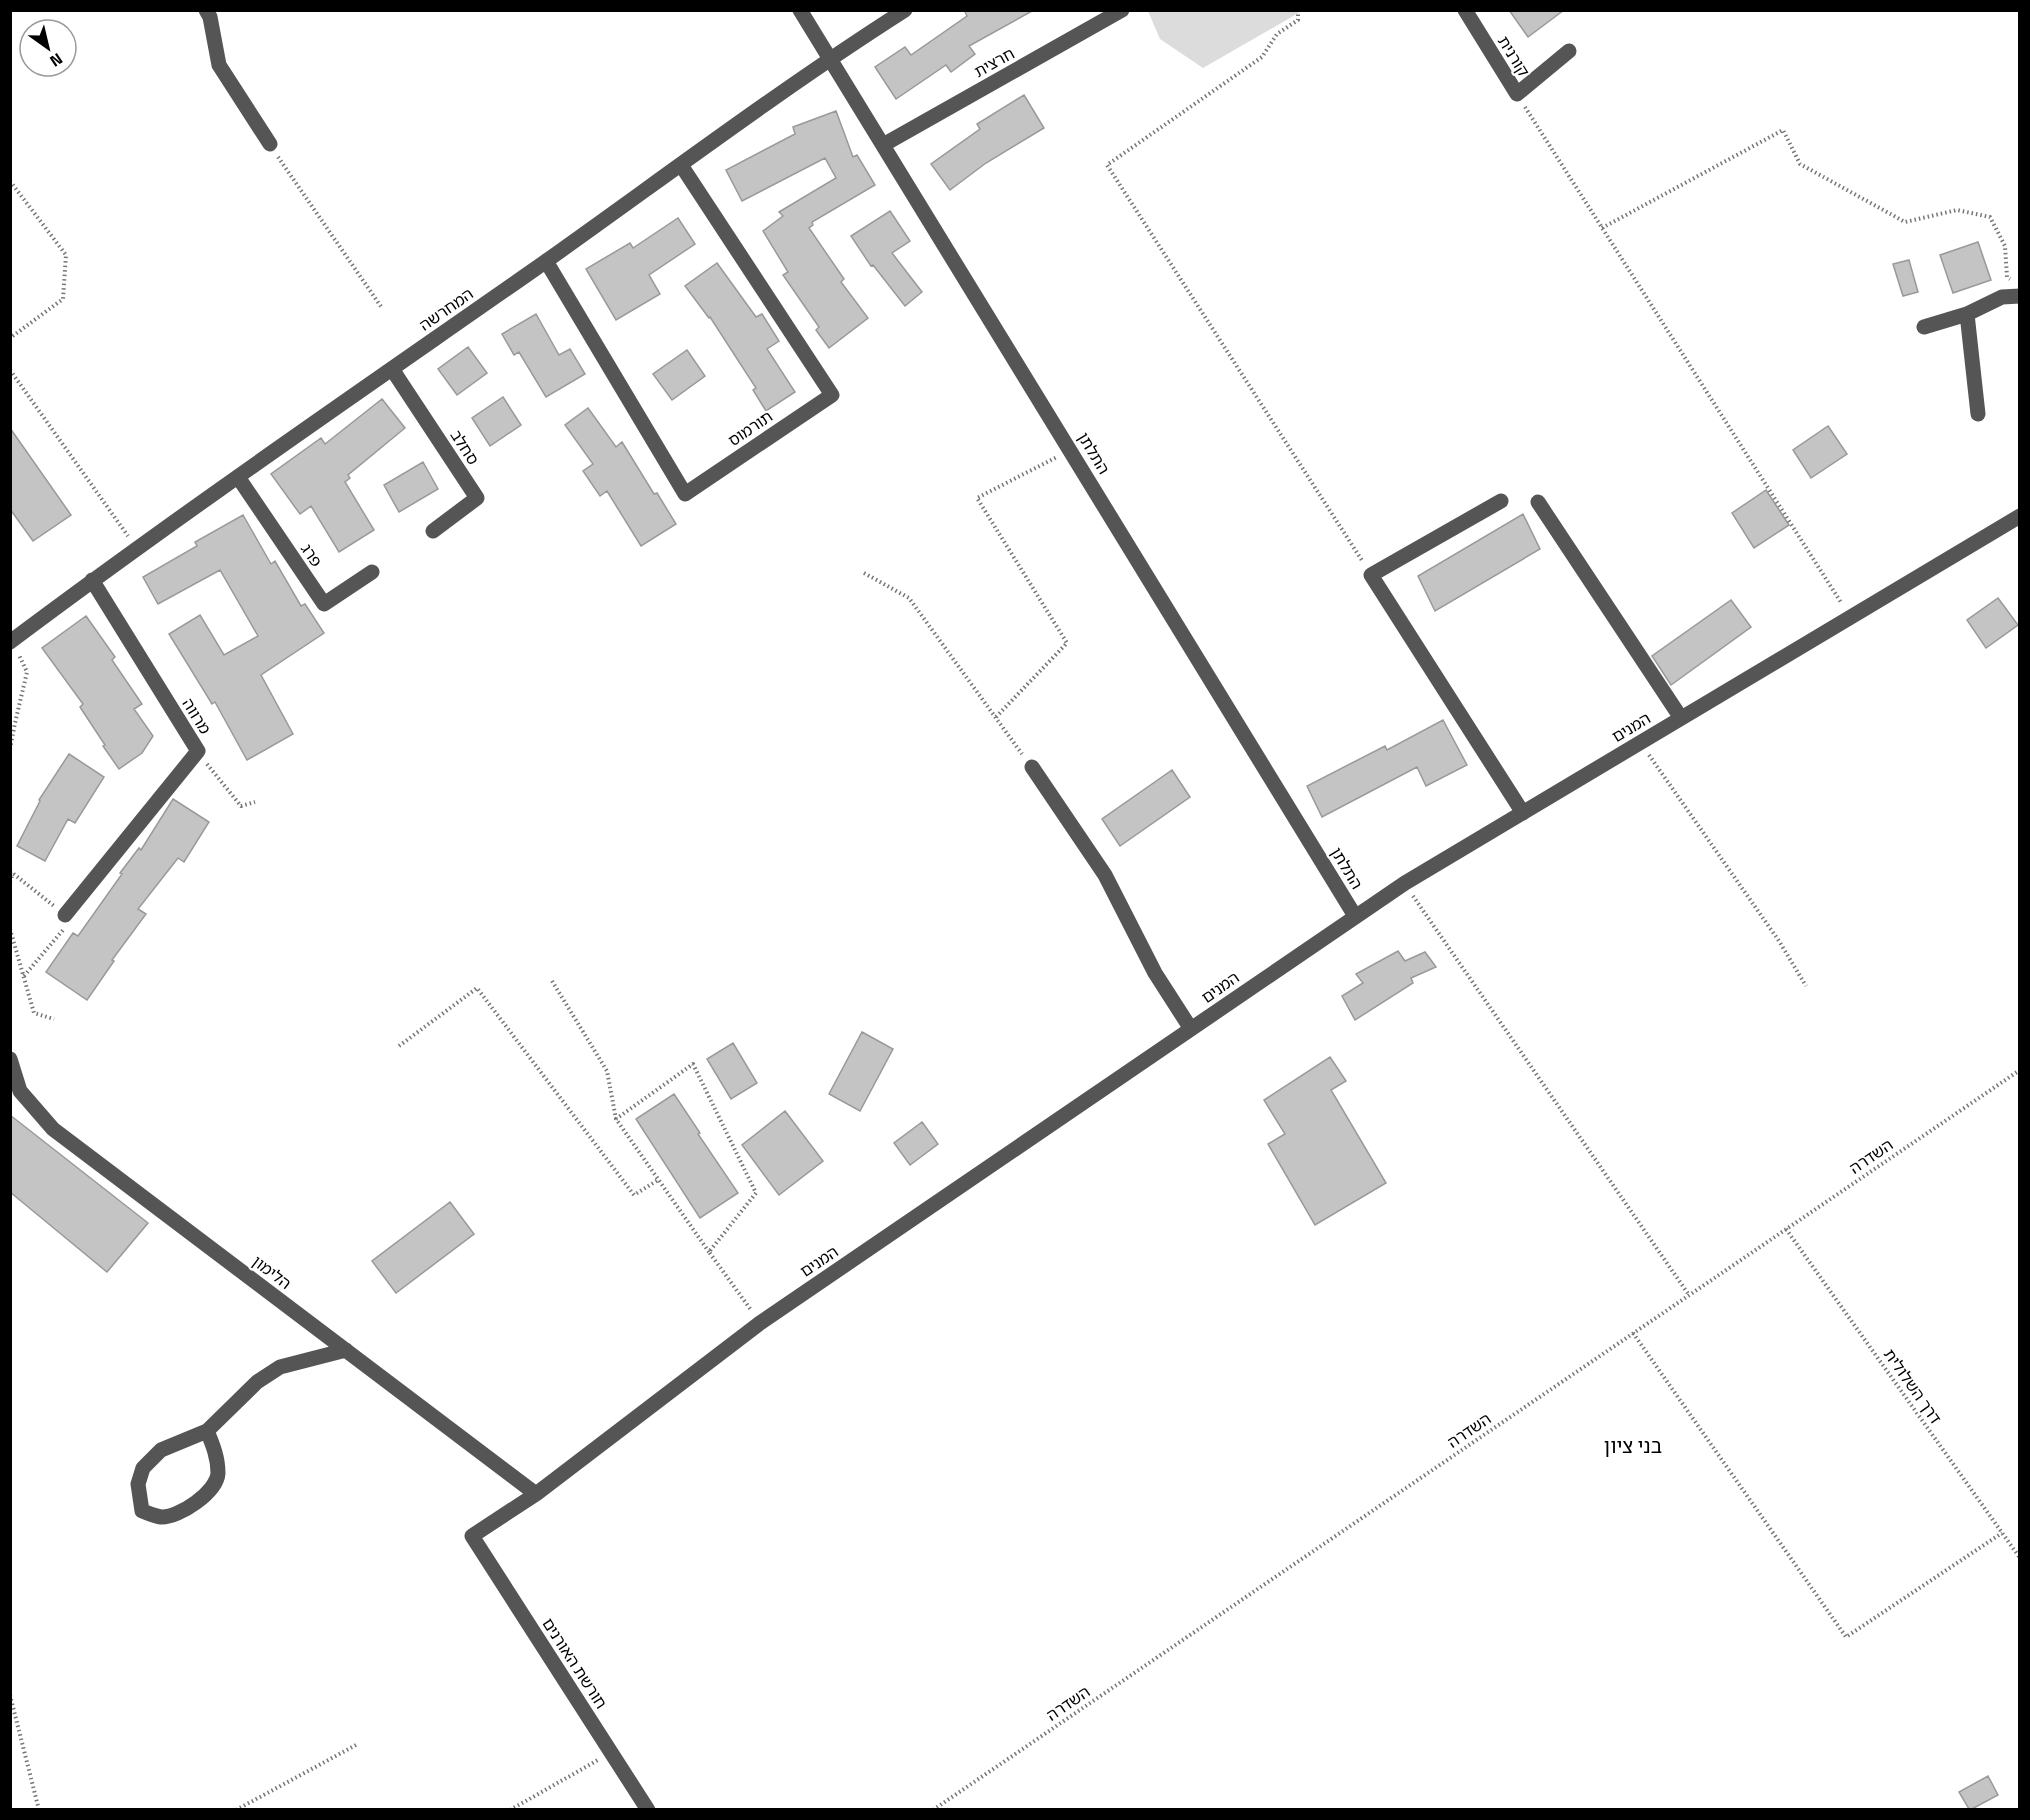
<svg xmlns="http://www.w3.org/2000/svg" width="2030" height="1820" viewBox="0 0 2030 1820" font-family="'Titillium Web','Noto Sans Hebrew',sans-serif">
<style>
.green{fill:#dcdcdc}
.building{fill:#c4c4c4;stroke:#999;stroke-width:1.5}
.lines{fill:none;stroke-linecap:round;stroke-linejoin:round}
.path{stroke:#777;stroke-width:4;stroke-dasharray:1.5 3;stroke-linecap:butt}
.minor{stroke:#555;stroke-width:15}
.labels{text-anchor:middle;dominant-baseline:central;stroke-width:4.5;stroke-linejoin:round;paint-order:stroke}
.street-label{font-size:16px;fill:#000;stroke:#fff}
.quarter-label{font-size:20px;fill:#000;stroke:#fff}
</style>
<rect width="100%" height="100%" fill="#fff"/>
<!-- green -->
<path class="green" d="M 1148,11 L 1302,11 L 1203,68 L 1160,39 Z"/>
<!-- building -->
<path class="building" d="M 964,10 L 1034,10 L 969,46 L 975,54 L 951,72 L 946,65 L 896,99 L 875,67 L 905,47 L 911,55 L 967,16 Z
M 1509,10 L 1564,10 L 1528,37 Z
M 1024,95 L 1044,128 L 986,163 L 950,190 L 931,164 L 980,129 L 977,124 Z
M 836,111 L 853,157 L 857,155 L 875,185 L 812,222 L 813,225 L 809,228 L 844,279 L 841,282 L 868,318 L 829,348 L 816,330 L 819,327 L 783,275 L 788,272 L 763,231 L 783,216 L 779,212 L 836,178 L 825,158 L 742,201 L 726,170 L 795,134 L 793,127 Z
M 890,211 L 910,241 L 892,253 L 922,292 L 905,306 L 873,265 L 871,266 L 851,236 Z
M 678,218 L 695,244 L 649,275 L 660,294 L 616,320 L 586,269 L 630,243 L 633,248 Z
M 1978,242 L 1991,280 L 1953,293 L 1940,255 Z
M 1909,260 L 1918,292 L 1903,296 L 1893,264 Z
M 717,263 L 756,317 L 762,314 L 779,341 L 767,349 L 795,392 L 766,411 L 753,390 L 756,388 L 710,317 L 709,318 L 685,286 Z
M 536,314 L 559,355 L 570,349 L 585,374 L 546,397 L 519,352 L 514,355 L 502,334 Z
M 468,347 L 487,373 L 457,395 L 438,369 Z
M 687,350 L 705,376 L 672,400 L 653,374 Z
M 503,397 L 521,425 L 490,446 L 472,418 Z
M 382,399 L 405,428 L 348,475 L 350,478 L 345,482 L 374,530 L 339,552 L 311,506 L 300,514 L 271,474 L 321,438 L 325,444 Z
M 588,408 L 616,447 L 622,442 L 654,494 L 657,493 L 676,524 L 641,546 L 607,491 L 600,496 L 583,471 L 593,464 L 565,425 Z
M 1828,426 L 1847,454 L 1811,478 L 1793,450 Z
M 10,428 L 71,515 L 33,541 L 10,509 Z
M 423,462 L 438,489 L 399,512 L 384,485 Z
M 1766,490 L 1789,525 L 1754,548 L 1732,513 Z
M 1523,514 L 1540,549 L 1435,611 L 1418,576 Z
M 243,515 L 271,564 L 275,561 L 301,606 L 305,604 L 324,633 L 261,675 L 293,734 L 247,760 L 215,702 L 212,704 L 169,634 L 200,615 L 224,655 L 258,636 L 220,570 L 158,604 L 143,577 L 197,546 L 195,542 Z
M 1998,598 L 2018,625 L 1986,648 L 1967,620 Z
M 1731,600 L 1751,627 L 1671,685 L 1652,656 Z
M 86,616 L 115,657 L 112,660 L 142,704 L 134,709 L 153,736 L 142,753 L 119,769 L 103,746 L 105,745 L 80,707 L 83,704 L 42,648 Z
M 1443,720 L 1467,765 L 1426,786 L 1417,767 L 1322,817 L 1307,786 L 1385,746 L 1387,750 Z
M 69,754 L 104,777 L 75,823 L 68,819 L 45,861 L 17,846 L 40,801 L 39,800 Z
M 1172,770 L 1190,797 L 1120,846 L 1102,819 Z
M 173,799 L 209,822 L 184,862 L 178,858 L 138,909 L 146,914 L 112,960 L 114,961 L 87,1000 L 46,972 L 73,933 L 78,936 L 122,874 L 120,873 L 139,848 L 141,850 Z
M 1398,951 L 1405,961 L 1425,952 L 1436,967 L 1411,978 L 1413,983 L 1355,1020 L 1342,996 L 1363,983 L 1356,974 Z
M 862,1032 L 893,1049 L 860,1111 L 829,1094 Z
M 733,1043 L 757,1083 L 731,1099 L 707,1059 Z
M 1330,1057 L 1346,1081 L 1331,1090 L 1386,1183 L 1315,1225 L 1268,1144 L 1285,1134 L 1264,1100 Z
M 674,1094 L 700,1133 L 698,1134 L 738,1193 L 700,1218 L 636,1119 Z
M 785,1111 L 823,1161 L 779,1195 L 742,1145 Z
M 10,1115 L 148,1223 L 107,1272 L 10,1192 Z
M 922,1122 L 938,1144 L 910,1165 L 894,1143 Z
M 450,1202 L 474,1234 L 396,1293 L 372,1261 Z
M 1988,1776 L 1998,1795 L 1972,1809 L 1969,1809 L 1959,1792 Z"/>
<g class="lines">
<!-- path -->
<path class="path" d="M 1298,10 L 1298,20 L 1277,34 L 1262,57 L 1107,165 L 1363,562
M 1525,107 L 1842,604
M 278,157 L 382,308
M 10,181 L 66,255 L 63,299 L 10,338
M 1602,228 L 1783,130 L 1800,164 L 1905,222 L 1957,210 L 1990,217 L 2005,246 L 2007,277 L 2010,279
M 10,370 L 128,536
M 864,573 L 909,598 L 1022,754
M 996,717 L 1067,643 L 977,498 L 1057,457
M 10,749 L 15,723 L 27,672 L 19,655
M 1649,755 L 1779,941 L 1806,986
M 207,764 L 241,806 L 255,802
M 10,871 L 54,906
M 10,882 L 13,873
M 1413,896 L 1689,1295
M 10,929 L 34,1013 L 54,1019
M 24,976 L 63,930
M 552,981 L 607,1071 L 616,1119
M 399,1046 L 477,988 L 634,1195 L 658,1180
M 1786,1229 L 2020,1558
M 709,1252 L 616,1119 L 693,1064 L 756,1193 L 709,1252 L 751,1310
M 1633,1333 L 1846,1637 L 2002,1533
M 10,1695 L 39,1810
M 236,1810 L 356,1745
M 510,1810 L 598,1760
M 933,1810 L 2020,1070"/>
<!-- minor -->
<path class="minor" d="M 206,10 L 210,17 L 219,65 L 270,144
M 800,10 L 1355,916
M 1465,10 L 1517,94 L 1569,51
M 883,145 L 1122,10
M 546,261 L 685,494 L 832,395 L 681,165
M 1924,327 L 1967,314
M 392,369 L 477,498 L 433,531
M 1978,414 L 1967,314 L 2002,297 L 2020,296
M 238,477 L 324,604 L 372,572
M 1501,501 L 1371,575 L 1523,813
M 1538,502 L 1681,718
M 10,642 C 182,513 359,392 535,269 C 658,182 778,91 905,10
M 1032,767 L 1105,875 L 1155,973 L 1191,1029
M 65,915 L 198,751 L 92,580
M 10,1059 L 20,1091 L 53,1129 L 536,1494
M 207,1431 C 213,1445 218,1458 218,1473 C 217,1492 179,1518 161,1517 C 155,1516 148,1513 142,1511 L 138,1484 L 143,1468 L 161,1450 L 207,1431 L 257,1382 L 280,1367 L 346,1350
M 648,1810 L 472,1536 L 536,1494 L 760,1323 L 1405,883 L 2020,516"/>
</g>
<g class="labels">
<!-- street labels -->
<g class="street-label">
<text transform="translate(1514 56) rotate(58)">קורנית</text>
<text transform="translate(994 62) rotate(-29)">חרצית</text>
<text transform="translate(446 309) rotate(-35)">המחרשה</text>
<text transform="translate(750 428) rotate(-34)">תורמוס</text>
<text transform="translate(465 447) rotate(57)">סחלב</text>
<text transform="translate(1094 453) rotate(59)">התלתן</text>
<text transform="translate(312 555) rotate(56)">פרג</text>
<text transform="translate(197 716) rotate(58)">מרווה</text>
<text transform="translate(1631 727) rotate(-31)">המנים</text>
<text transform="translate(1347 868) rotate(59)">התלתן</text>
<text transform="translate(1220 987) rotate(-35)">המנים</text>
<text transform="translate(1871 1156) rotate(-34)">השדרה</text>
<text transform="translate(819 1261) rotate(-34)">המנים</text>
<text transform="translate(272 1272) rotate(37)">הלימון</text>
<text transform="translate(1913 1386) rotate(55)">דרך השלולית</text>
<text transform="translate(1469 1430) rotate(-34)">השדרה</text>
<text transform="translate(575 1663) rotate(57)">חורשת האורנים</text>
<text transform="translate(1068 1703) rotate(-34)">השדרה</text>
</g>
<!-- quarter labels -->
<g class="quarter-label">
<text x="1633" y="1445">בני ציון</text>
</g>
</g>
<!-- border -->
<rect width="2030" height="1820" fill="none" stroke="#000000" stroke-width="24"/>
<!-- north arrow -->
<g transform="translate(48 48) rotate(146)"><circle r="28" fill="#ffffff" stroke="#999999" stroke-width="1.5"/>
<path d="M0-4.5L10 22L0 15L-10 22Z" fill="#000000"/>
<text y="-9" font-size="16" font-weight="bold" text-anchor="middle" fill="#000000">N</text>
</g>
</svg>
